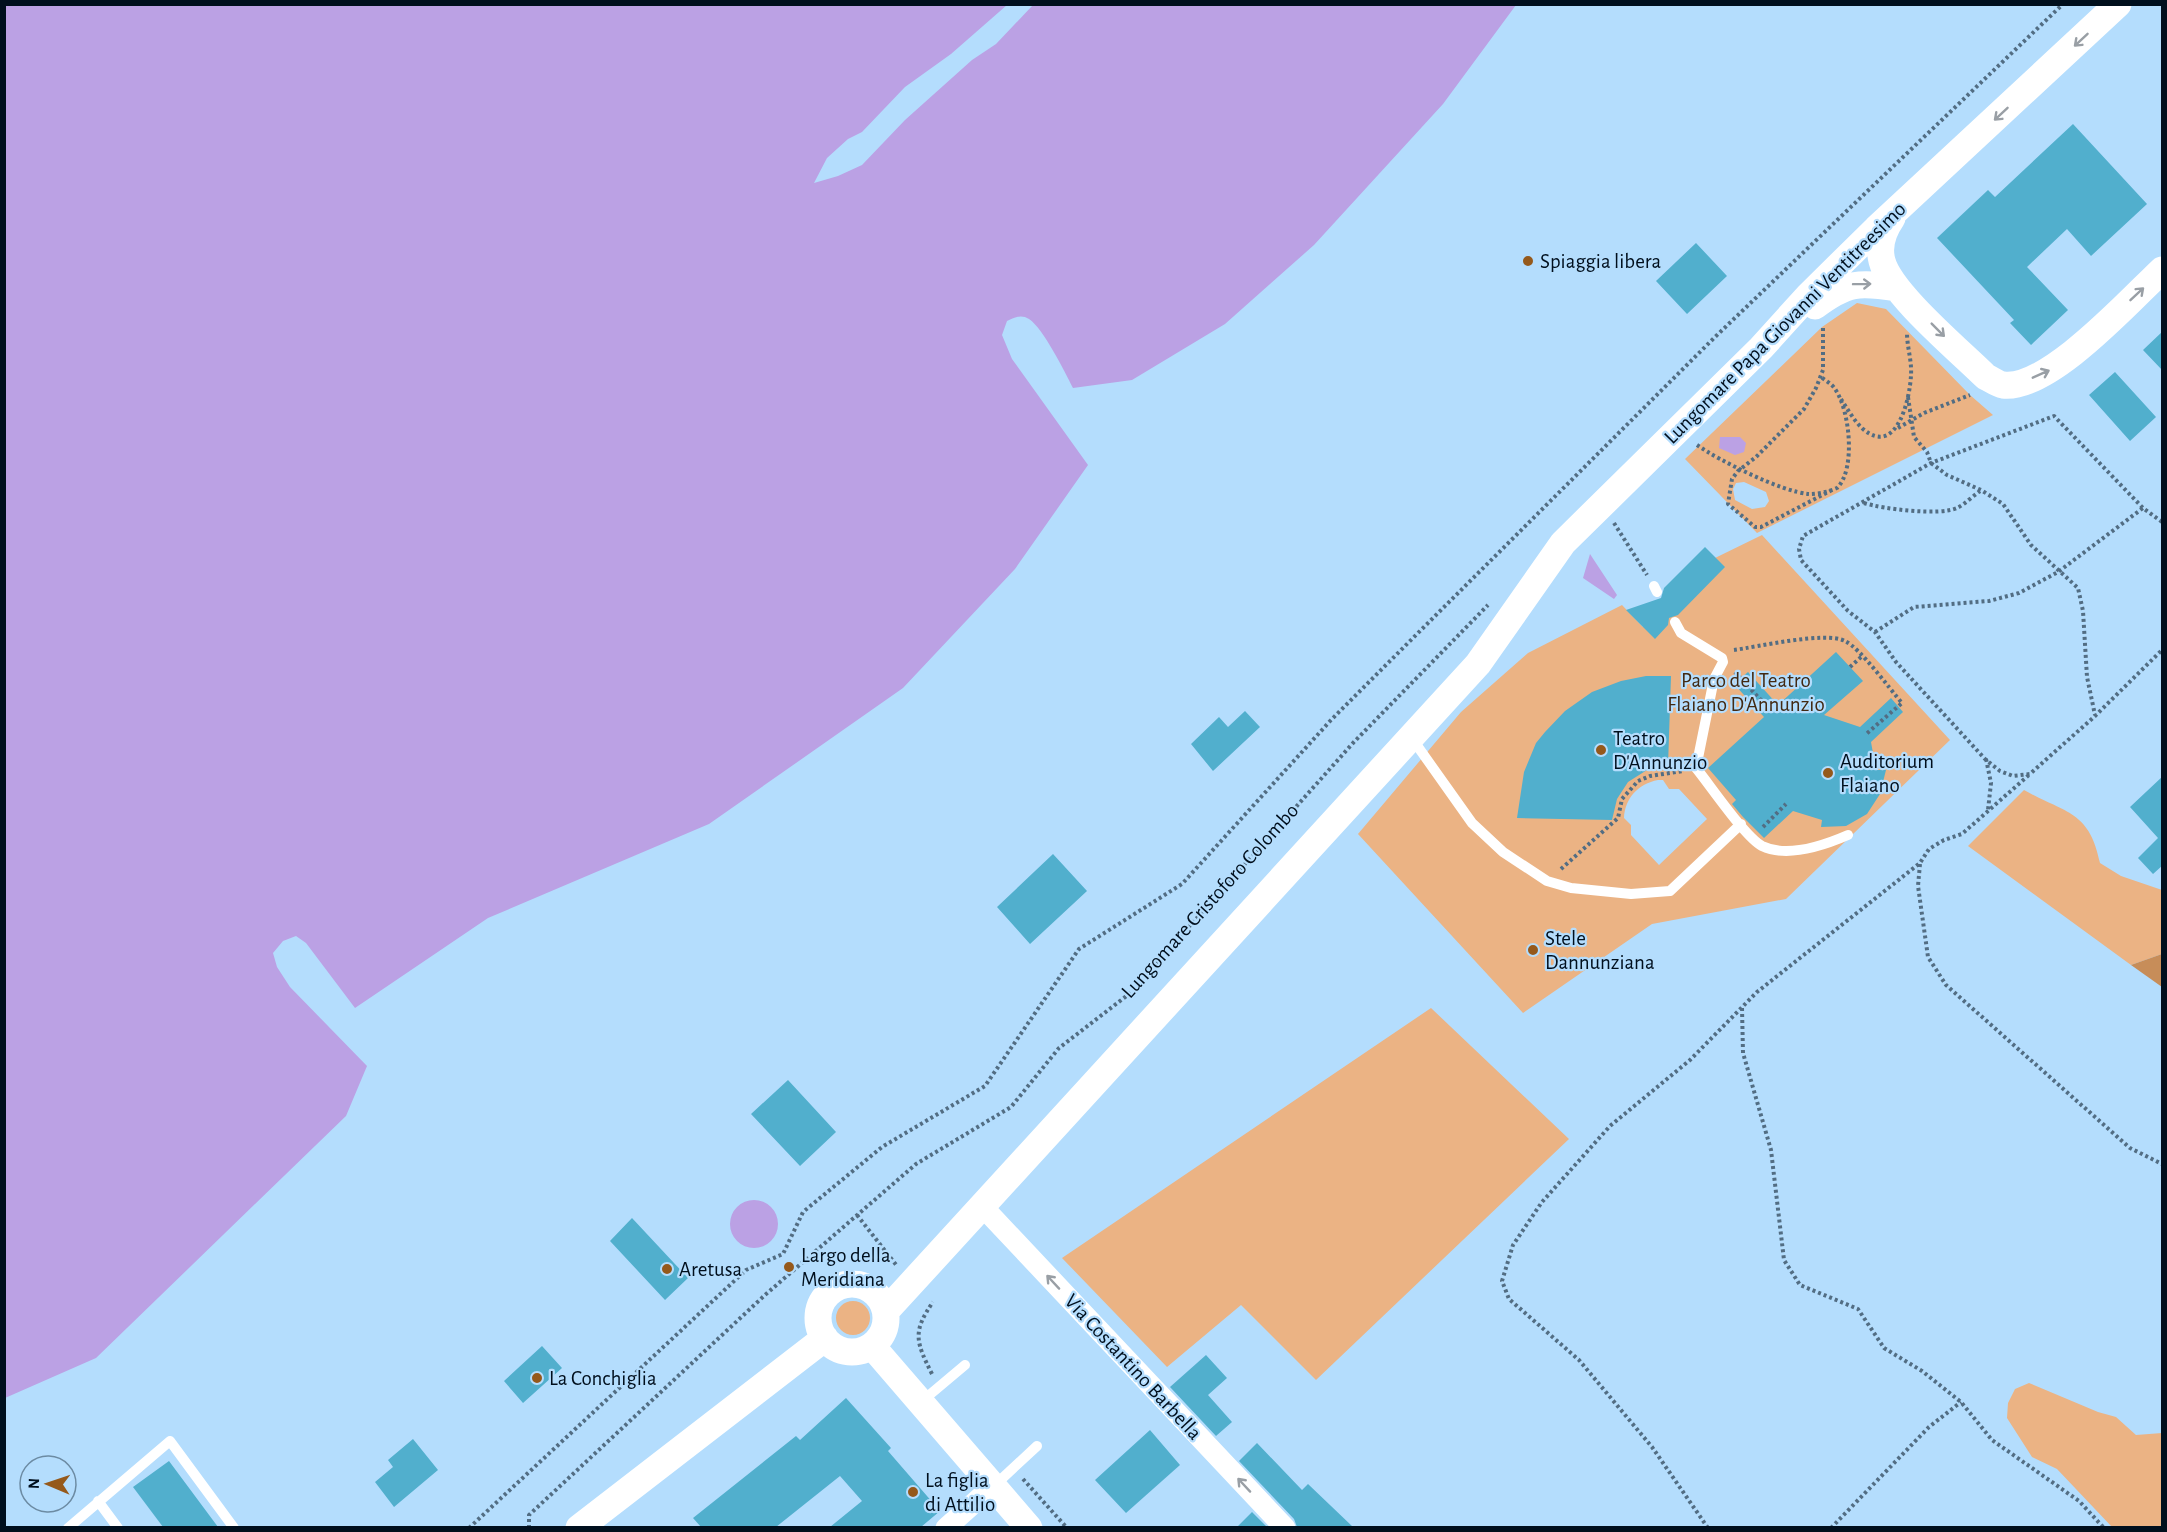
<svg xmlns="http://www.w3.org/2000/svg" width="2167" height="1532" viewBox="0 0 2167 1532" font-family="'Alegreya Sans',sans-serif">
<style>
.green{fill:#ebb384;fill-rule:evenodd}
.forest{fill:#c78d59}
.water{fill:#bba1e4}
.pier{fill:#b4ddfd}
.building{fill:#51afcd}
.lines{fill:none;stroke-linecap:round;stroke-linejoin:round}
.path{stroke:#526d83;stroke-width:4;stroke-dasharray:3 3;stroke-linecap:butt}
.service{stroke:#fff;stroke-width:10}
.minor{stroke:#fff;stroke-width:21}
.tertiary{stroke:#fff;stroke-width:27}
.oneway{stroke:#999fa5}
.poi-dot{fill:#95591b;stroke:#b4ddfd;stroke-width:2}
.labels{text-anchor:middle;dominant-baseline:central;stroke-width:4.5;stroke-linejoin:round;paint-order:stroke}
.poi-label{font-size:21px;fill:#000f1d;stroke:#b4ddfd;text-anchor:start}
.street-label{font-size:21px;fill:#000f1d;stroke:#b4ddfd}
.park-label{font-size:21px;fill:#422912;stroke:#b4ddfd}
</style>
<rect width="100%" height="100%" fill="#b4ddfd"/>
<!-- green -->
<path class="green" d="M 1857,303 L 1886,309 L 1970,395 L 1993,415 L 1757,533 L 1685,459 L 1822,327 ZM 1744,482 L 1766,492 L 1769,501 L 1765,507 L 1752,509 L 1735,500 L 1733,489 L 1736,483 Z
M 1762,535 L 1950,740 L 1786,899 L 1652,924 L 1523,1013 L 1358,834 L 1461,712 L 1528,653 L 1622,605 L 1643,627 L 1715,558 ZM 1658,780 L 1663,780 L 1669,789 L 1679,789 L 1707,819 L 1659,865 L 1631,835 L 1631,825 L 1624,818 C 1625,798 1638,784 1658,780 Z
M 2024,790 C 2066,814 2089,810 2100,863 L 2121,876 L 2162,890 L 2162,954 L 2131,965 L 1968,846 Z
M 1431,1008 L 1569,1139 L 1316,1380 L 1241,1305 L 1167,1367 L 1062,1258 Z
M836 1318a17 17 0 1 1 34 0a17 17 0 1 1-34 0Z
M 2029,1383 L 2098,1412 L 2116,1417 L 2136,1435 L 2162,1433 L 2162,1527 L 2112,1527 L 2057,1469 L 2032,1457 L 2007,1418 L 2008,1403 L 2015,1389 Z"/>
<!-- forest -->
<path class="forest" d="M 2162,954 L 2162,987 L 2131,965 Z"/>
<!-- water -->
<path class="water" d="M 5,5 L 1516,5 L 1443,104 L 1314,245 L 1225,324 L 1132,380 L 1073,388 C 1065,372 1043,328 1029,319 C 1022,314 1014,317 1007,321 L 1002,335 L 1012,359 L 1088,465 L 1015,569 L 903,688 L 709,824 L 488,918 L 355,1008 L 306,943 L 296,936 L 283,941 L 273,953 L 277,967 L 290,987 L 367,1066 L 346,1116 L 96,1358 L 5,1398 Z
M 1720,437 L 1740,437 L 1746,443 L 1744,452 L 1735,455 L 1719,448 Z
M 1590,554 L 1617,595 L 1614,599 L 1583,578 Z
M730 1224a24 24 0 1 1 48 0a24 24 0 1 1-48 0Z"/>
<!-- pier -->
<path class="pier" d="M 1007,5 L 1033,5 L 996,44 L 972,60 L 905,120 L 862,165 L 838,176 L 814,183 L 827,158 L 848,139 L 862,132 L 905,87 L 951,54 Z"/>
<!-- building -->
<path class="building" d="M 2073,124 L 2147,204 L 2091,256 L 2067,229 L 2027,267 L 2068,310 L 2031,345 L 2010,323 L 2014,320 L 1937,238 L 1988,190 L 1995,197 Z
M 1696,243 L 1727,276 L 1687,314 L 1656,281 Z
M 2163,331 L 2163,371 L 2143,350 Z
M 2115,372 L 2156,417 L 2130,441 L 2089,395 Z
M 1705,547 L 1725,567 L 1678,615 L 1669,618 L 1668,625 L 1655,639 L 1626,610 L 1661,598 L 1664,588 Z
M 1836,652 L 1863,681 L 1824,715 L 1860,727 L 1891,698 L 1903,712 L 1871,742 L 1876,770 L 1886,770 L 1880,794 L 1867,814 L 1846,826 L 1821,827 L 1822,820 L 1793,811 L 1764,838 L 1743,817 L 1732,804 L 1736,800 L 1708,768 L 1764,717 L 1734,684 L 1748,672 L 1778,705 Z
M 1646,676 L 1671,676 L 1668,766 L 1647,770 L 1628,782 L 1617,799 L 1612,820 L 1517,818 L 1524,772 L 1536,743 L 1545,732 L 1565,711 L 1592,692 L 1621,681 Z
M 1245,711 L 1260,727 L 1213,771 L 1191,744 L 1219,717 L 1228,727 Z
M 2163,776 L 2163,865 L 2153,874 L 2138,858 L 2158,838 L 2130,807 Z
M 1053,854 L 1087,891 L 1030,944 L 997,907 Z
M 788,1080 L 836,1132 L 800,1166 L 751,1114 Z
M 632,1218 L 688,1278 L 665,1300 L 610,1241 Z
M 542,1346 L 562,1368 L 523,1403 L 504,1381 Z
M 1206,1355 L 1227,1378 L 1208,1395 L 1232,1422 L 1216,1436 L 1170,1387 Z
M 846,1398 L 891,1448 L 888,1451 L 940,1511 L 921,1527 L 830,1527 L 862,1501 L 840,1476 L 776,1527 L 701,1527 L 693,1518 L 796,1436 L 800,1440 Z
M 1150,1430 L 1180,1465 L 1126,1513 L 1095,1480 Z
M 413,1439 L 438,1470 L 394,1507 L 375,1482 L 393,1467 L 388,1460 Z
M 1257,1443 L 1302,1490 L 1308,1484 L 1353,1527 L 1297,1527 L 1294,1519 L 1239,1461 Z
M 169,1461 L 218,1527 L 163,1527 L 133,1487 Z
M 1252,1512 L 1267,1527 L 1237,1527 Z"/>
<g class="lines">
<!-- path -->
<path class="path" d="M 1823,328 L 1823,370 L 1816,388 L 1804,409 L 1756,457 L 1738,471 L 1732,479 L 1728,504 L 1755,527 L 1761,527 L 1832,490
M 1908,397 L 1914,437 L 1927,452 L 1931,463 L 1947,475 L 1981,490 L 2003,504 L 2031,545 L 2078,588 L 2083,611 L 2087,677 L 2095,715
M 1841,399 C 1847,408 1854,421 1863,429 C 1897,458 1910,398 1911,375 C 1912,361 1907,347 1907,333
M 1898,428 L 1924,413 L 1970,395
M 1697,445 C 1720,461 1782,492 1809,494 C 1818,494 1828,492 1837,488 C 1856,470 1850,410 1835,389 C 1832,384 1826,381 1821,377
M 1864,503 C 1883,509 1939,516 1957,508 C 1965,504 1973,496 1980,491
M 2162,522 L 2143,508 L 2054,416 L 1931,463 L 1803,536 L 1799,549 L 1801,560 L 1848,611 L 1875,632 L 1896,662 L 1985,759 L 2000,771 L 2013,776 L 2030,774 L 2095,716 L 2162,650
M 1614,523 L 1647,575
M 1875,632 L 1914,607 L 1989,601 L 2019,593 L 2058,572 L 2143,508
M 1734,650 C 1757,647 1825,631 1845,641 C 1860,648 1889,688 1902,703 L 1865,735
M 1850,667 L 1861,657
M 1735,672 L 1771,711
M 1986,759 L 1991,783 L 1988,810
M 1763,827 L 1786,804
M 1920,864 L 1918,886 L 1928,957 L 1946,985 L 2130,1148 L 2162,1164
M 1561,869 L 1618,818 L 1622,799 L 1638,781 L 1650,776 L 1683,771
M 1742,1008 L 1743,1053 L 1771,1150 L 1784,1260 L 1800,1285 L 1858,1309 L 1884,1348 L 1922,1371 L 1961,1402 L 1992,1440 L 2079,1501 L 2104,1528
M 857,1215 L 897,1266
M 932,1374 C 916,1342 912,1332 933,1302
M 1023,1479 L 1067,1528
M 469,1528 L 746,1270 L 783,1254 L 803,1212 L 882,1147 L 985,1086 L 1079,949 L 1182,884 L 1331,720 L 1425,626 L 1715,337 L 2063,4
M 529,1528 L 529,1515 L 765,1295 L 916,1164 L 1011,1107 L 1059,1048 L 1129,994 L 1353,743 L 1488,605
M 1708,1528 L 1652,1447 L 1579,1360 L 1509,1299 L 1502,1281 L 1513,1245 L 1542,1202 L 1610,1126 L 1690,1060 L 1757,992 L 1920,863 L 1929,849 L 1944,840 L 1962,834 L 2030,774
M 1831,1528 L 1929,1427 L 1961,1402"/>
<!-- service -->
<path class="service" d="M 1654,586 L 1657,592
M 1675,622 L 1681,633 L 1722,658 L 1723,662 L 1714,679 L 1696,768 C 1710,785 1745,837 1762,846 C 1787,858 1825,845 1848,835
M 1411,737 L 1472,823 L 1503,852 L 1547,881 L 1571,888 L 1631,894 L 1670,891 L 1741,824
M 921,1402 L 965,1365
M 994,1486 L 1037,1446
M 98,1501 L 118,1528
M 68,1528 L 170,1441 L 234,1528"/>
<!-- minor -->
<path class="minor" d="M 982,1206 L 1285,1528
M 946,1528 L 993,1486"/>
<!-- tertiary -->
<path class="tertiary" d="M 1892,218 C 1883,231 1878,246 1882,261 C 1890,293 1961,352 1986,377 C 1991,379 1997,384 2003,385 C 2048,391 2130,300 2162,270
M 1815,306 C 1847,282 1859,282 1897,288
M818 1318a34 34 0 1 1 68 0a34 34 0 1 1-68 0Z
M 886,1311 L 1478,664 L 1563,543 L 1761,348 L 1809,295 L 1876,229 L 2118,4
M 872,1346 L 1029,1528
M 579,1528 L 825,1338"/>
</g>
<!-- one-way arrows -->
<defs><path id="oneway-shaft" d="M-6 0H5M1.5-3L5.5 0L1.5 3" fill="none" stroke-width="1.6" stroke-linecap="round" stroke-linejoin="round" transform="scale(1.5)"/></defs>
<g class="oneway">
<use href="#oneway-shaft" transform="translate(2081 40) rotate(137)"/>
<use href="#oneway-shaft" transform="translate(2001 114) rotate(137)"/>
<use href="#oneway-shaft" transform="translate(1862 284) rotate(-1)"/>
<use href="#oneway-shaft" transform="translate(2137 294) rotate(-43)"/>
<use href="#oneway-shaft" transform="translate(1938 330) rotate(45)"/>
<use href="#oneway-shaft" transform="translate(2041 374) rotate(-24)"/>
<use href="#oneway-shaft" transform="translate(1053 1282) rotate(-133)"/>
<use href="#oneway-shaft" transform="translate(1244 1485) rotate(-133)"/>
</g>
<!-- markers -->
<g class="poi-dot">
<circle cx="1528" cy="261" r="6"/>
<circle cx="1601" cy="750" r="6"/>
<circle cx="1828" cy="773" r="6"/>
<circle cx="1533" cy="950" r="6"/>
<circle cx="789" cy="1267" r="6"/>
<circle cx="667" cy="1269" r="6"/>
<circle cx="537" cy="1378" r="6"/>
<circle cx="913" cy="1492" r="6"/>
</g>
<g class="labels">
<!-- poi labels -->
<g class="poi-label">
<text x="1540" y="261">Spiaggia libera</text>
<text x="1613" y="738">Teatro<tspan x="1613" dy="24">D'Annunzio</tspan></text>
<text x="1840" y="761">Auditorium<tspan x="1840" dy="24">Flaiano</tspan></text>
<text x="1545" y="938">Stele<tspan x="1545" dy="24">Dannunziana</tspan></text>
<text x="801" y="1255">Largo della<tspan x="801" dy="24">Meridiana</tspan></text>
<text x="679" y="1269">Aretusa</text>
<text x="549" y="1378">La Conchiglia</text>
<text x="925" y="1480">La figlia<tspan x="925" dy="24">di Attilio</tspan></text>
</g>
<!-- street labels -->
<g class="street-label">
<text transform="translate(1785 323) rotate(-45)">Lungomare Papa Giovanni Ventitreesimo</text>
<text transform="translate(1210 901) rotate(-48)">Lungomare Cristoforo Colombo</text>
<text transform="translate(1133 1367) rotate(47)">Via Costantino Barbella</text>
</g>
<!-- park labels -->
<g class="park-label">
<text x="1746" y="680">Parco del Teatro<tspan x="1746" dy="24">Flaiano D'Annunzio</tspan></text>
</g>
</g>
<!-- border -->
<rect width="2167" height="1532" fill="none" stroke="#000f1d" stroke-width="12"/>
<!-- north arrow -->
<g transform="translate(48 1484) rotate(272)"><circle r="28" fill="#b4ddfd" stroke="#6c8ba3" stroke-width="1.5"/>
<path d="M0-4.5L10 22L0 15L-10 22Z" fill="#95591b"/>
<text y="-9" font-size="16" font-weight="bold" text-anchor="middle" fill="#000f1d">N</text>
</g>
</svg>
